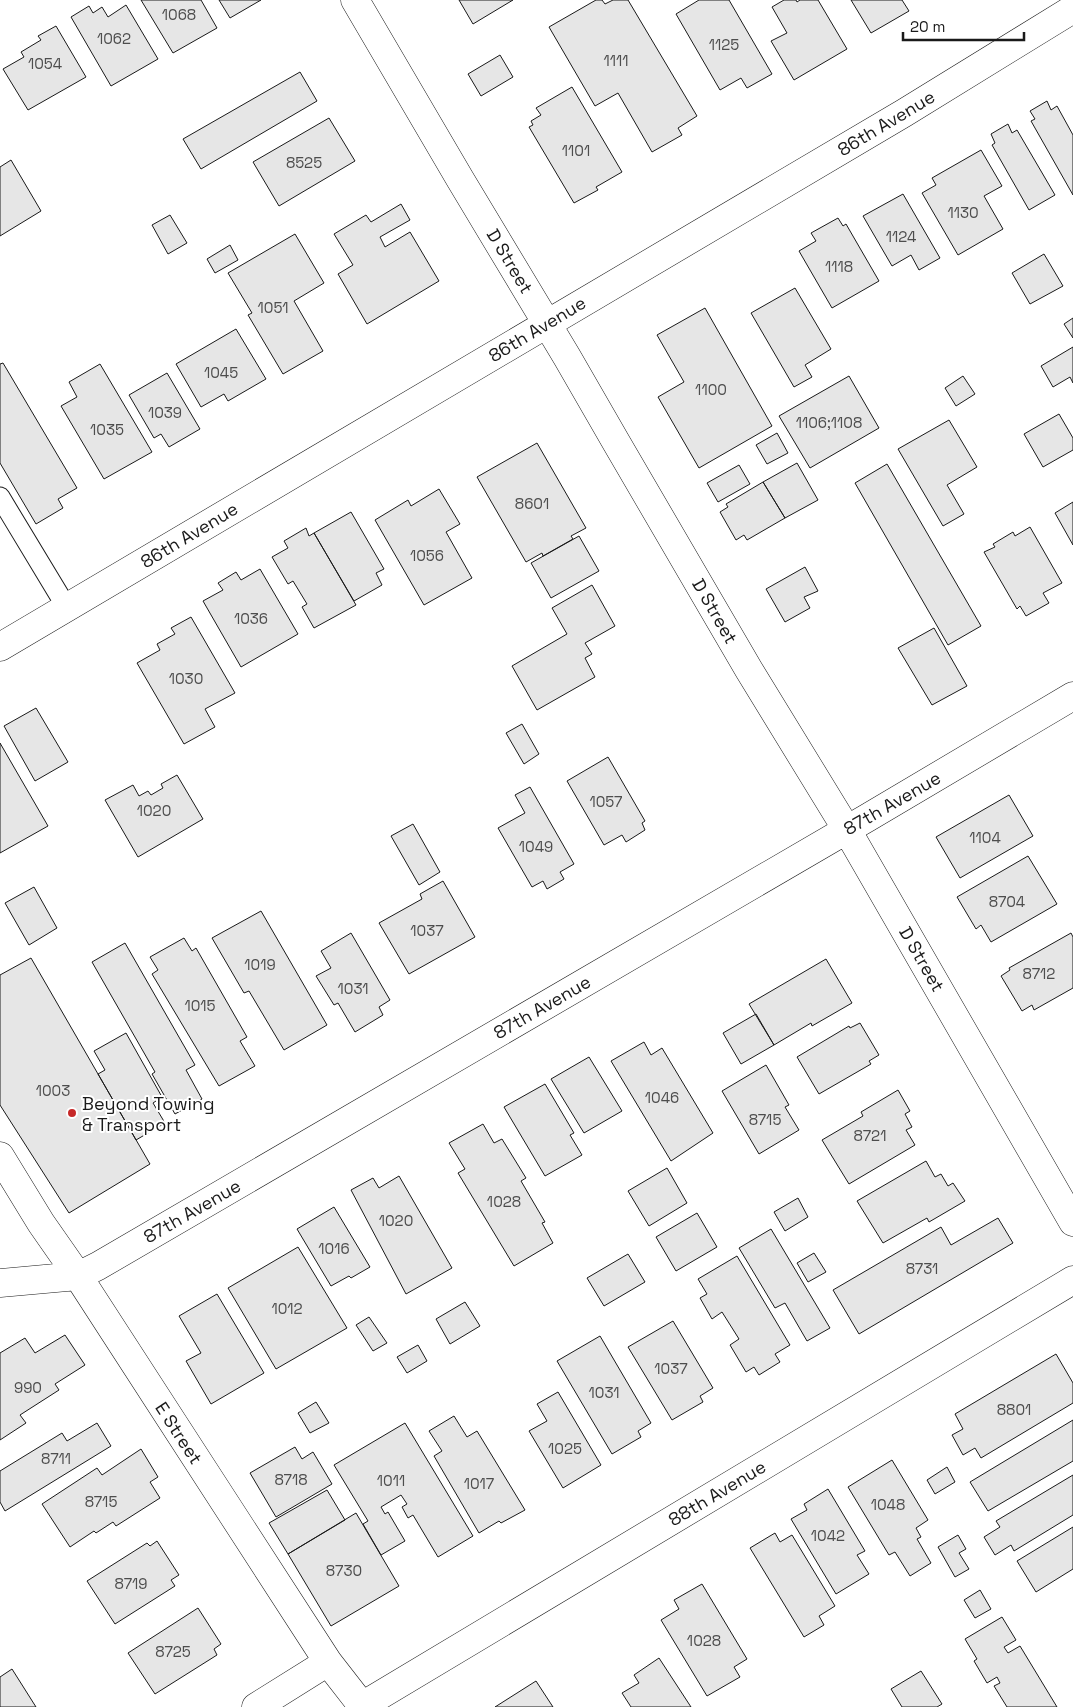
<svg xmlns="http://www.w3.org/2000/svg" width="1073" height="1707" viewBox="0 0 1073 1707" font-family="'Space Grotesk',sans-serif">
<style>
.building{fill:#e6e6e6;stroke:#1a1a1a}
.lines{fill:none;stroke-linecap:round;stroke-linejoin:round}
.service-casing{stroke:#1a1a1a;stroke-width:21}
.minor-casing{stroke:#1a1a1a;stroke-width:29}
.service{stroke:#fff;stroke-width:19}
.minor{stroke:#fff;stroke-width:28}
.poi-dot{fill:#c62828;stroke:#fff;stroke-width:2}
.labels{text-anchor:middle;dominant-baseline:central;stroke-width:4;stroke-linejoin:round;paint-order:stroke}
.number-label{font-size:15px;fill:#4d4d4d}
.street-label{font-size:18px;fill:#1a1a1a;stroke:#fff}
.poi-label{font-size:18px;fill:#1a1a1a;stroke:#fff;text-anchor:start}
</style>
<rect width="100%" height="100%" fill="#fff"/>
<!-- building -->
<path class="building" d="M 141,0 L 201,0 L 217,28 L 173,53 Z
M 219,0 L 261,0 L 230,18 Z
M 459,0 L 513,0 L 473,24 Z
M 596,0 L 602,0 L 605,4 L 613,0 L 628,0 L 697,116 L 678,128 L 682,135 L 652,152 L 618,93 L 595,106 L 549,27 Z
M 699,0 L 729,0 L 772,74 L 747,88 L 741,78 L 720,90 L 676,14 Z
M 784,0 L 796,0 L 797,2 L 800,0 L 818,0 L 847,49 L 794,80 L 771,41 L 787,33 L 772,7 Z
M 851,0 L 902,0 L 909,11 L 871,33 Z
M 126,5 L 158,59 L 111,86 L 71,17 L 89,6 L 93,13 L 102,7 L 108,17 Z
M 56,26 L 86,77 L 28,110 L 3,69 L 24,57 L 21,52 L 41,40 L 38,36 Z
M 500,55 L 513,77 L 481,96 L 468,74 Z
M 300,72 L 317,101 L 201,169 L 183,139 Z
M 572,87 L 622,172 L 596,187 L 598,190 L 574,203 L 529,127 L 533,125 L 531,121 L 541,115 L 536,108 Z
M 1047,101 L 1051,110 L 1057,106 L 1073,135 L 1073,195 L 1031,121 L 1035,119 L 1030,111 Z
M 329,118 L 355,161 L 279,206 L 253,162 Z
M 1008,124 L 1012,133 L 1017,130 L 1055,195 L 1029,210 L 992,145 L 995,143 L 991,134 Z
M 981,150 L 1002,186 L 984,196 L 1003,229 L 958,255 L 922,193 L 936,185 L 932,178 Z
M 11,160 L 41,211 L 0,236 L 0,167 Z
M 903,194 L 940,258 L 919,270 L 911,255 L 892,266 L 863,216 Z
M 401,204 L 410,220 L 380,237 L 385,247 L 410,232 L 439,281 L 367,324 L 338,274 L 353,265 L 334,234 L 366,215 L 371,222 Z
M 170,215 L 187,243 L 168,254 L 152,225 Z
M 838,218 L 843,226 L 846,224 L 879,281 L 832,308 L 799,251 L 816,241 L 811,233 Z
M 295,234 L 324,283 L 294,301 L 323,351 L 283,374 L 248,315 L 252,313 L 228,273 Z
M 230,245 L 238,260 L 215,273 L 207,259 Z
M 1044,254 L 1063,286 L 1030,304 L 1012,273 Z
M 795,288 L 831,349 L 805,365 L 812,377 L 794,387 L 751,313 Z
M 705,308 L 772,426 L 699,468 L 658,397 L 684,382 L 657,335 Z
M 1073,318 L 1073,338 L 1064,324 Z
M 236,329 L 266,379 L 228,401 L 224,394 L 201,407 L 176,364 Z
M 1073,347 L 1073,383 L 1070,377 L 1053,387 L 1041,366 Z
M 3,363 L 77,488 L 58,499 L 63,508 L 36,524 L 0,463 L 0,364 Z
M 100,364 L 152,452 L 104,479 L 61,406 L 77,397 L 69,382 Z
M 167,373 L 200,429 L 169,447 L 161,434 L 154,438 L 129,395 Z
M 849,376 L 879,428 L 810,468 L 779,416 Z
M 963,376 L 975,394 L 956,406 L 945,388 Z
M 1059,414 L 1073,438 L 1073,450 L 1043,467 L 1024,434 Z
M 949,420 L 977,467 L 947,485 L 964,514 L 943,526 L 898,449 Z
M 777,433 L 788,453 L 767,464 L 756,445 Z
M 537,443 L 586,528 L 571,536 L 573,539 L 543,556 L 542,553 L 526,562 L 477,477 Z
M 797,463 L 818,500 L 785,518 L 763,482 Z
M 887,464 L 981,626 L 948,645 L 855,483 Z
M 739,465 L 750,484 L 718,502 L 707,483 Z
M 763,482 L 785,518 L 747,540 L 744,535 L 736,540 L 720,512 L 728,507 L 726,504 Z
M 439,489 L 460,524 L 446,532 L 472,578 L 424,605 L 375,520 L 408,500 L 411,506 Z
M 1073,502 L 1073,545 L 1055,513 Z
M 351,512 L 384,569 L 376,573 L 382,585 L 354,601 L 314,533 Z
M 1030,527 L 1062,583 L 1043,593 L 1049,603 L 1026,616 L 1020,606 L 1017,609 L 984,552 L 995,547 L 993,544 L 1013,532 L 1015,536 Z
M 306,528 L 309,536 L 314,533 L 356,605 L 314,628 L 302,607 L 307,604 L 293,581 L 288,584 L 272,557 L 288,548 L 284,541 Z
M 579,536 L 599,571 L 551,598 L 531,563 Z
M 805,567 L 818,591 L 804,597 L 810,608 L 785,622 L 766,589 Z
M 260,569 L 298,634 L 241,667 L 203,601 L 223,590 L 218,583 L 236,572 L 241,580 Z
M 592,585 L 615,626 L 585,643 L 592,654 L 585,658 L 595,677 L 537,710 L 512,666 L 567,634 L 552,608 Z
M 191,617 L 235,693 L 205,709 L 215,727 L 184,744 L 137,663 L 160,650 L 157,644 L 175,634 L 171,628 Z
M 934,628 L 967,686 L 932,705 L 898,648 Z
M 36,708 L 68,762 L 35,781 L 4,726 Z
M 522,724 L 539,754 L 524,764 L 506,733 Z
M 0,743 L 48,826 L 0,853 Z
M 608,757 L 645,821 L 642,823 L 645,830 L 626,842 L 622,835 L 604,845 L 567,781 Z
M 177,775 L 203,819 L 138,857 L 105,800 L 133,785 L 139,796 L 148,791 L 151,795 L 163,788 L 161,784 Z
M 530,787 L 574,864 L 560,872 L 564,879 L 547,889 L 543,881 L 532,887 L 498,828 L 525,813 L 515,795 Z
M 1009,795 L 1033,836 L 960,878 L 936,837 Z
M 413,824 L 440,872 L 419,885 L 391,836 Z
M 1028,856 L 1057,904 L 991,942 L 981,925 L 976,929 L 957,897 Z
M 443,881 L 475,937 L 409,974 L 379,923 L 422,899 L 420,894 Z
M 34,887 L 57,928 L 29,945 L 5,903 Z
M 261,911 L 327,1025 L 284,1050 L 249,991 L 244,993 L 212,938 Z
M 351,933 L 390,1000 L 379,1007 L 383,1015 L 355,1032 L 338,1003 L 334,1005 L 316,976 L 331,968 L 321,951 Z
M 1071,933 L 1073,937 L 1073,988 L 1034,1010 L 1032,1005 L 1022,1011 L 1001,976 L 1010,970 L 1009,968 Z
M 184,938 L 192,951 L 196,948 L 247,1037 L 240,1041 L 255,1066 L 219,1086 L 152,974 L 158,970 L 150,957 Z
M 125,943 L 195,1065 L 186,1070 L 202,1099 L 175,1114 L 152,1074 L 155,1072 L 92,962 Z
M 31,958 L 150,1164 L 69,1213 L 0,1105 L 0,975 Z
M 826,959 L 852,1003 L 812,1026 L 811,1023 L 774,1045 L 749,1004 Z
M 756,1014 L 774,1045 L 741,1064 L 723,1033 Z
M 860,1023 L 879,1055 L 869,1061 L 871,1064 L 819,1094 L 797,1057 L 849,1026 L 850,1028 Z
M 126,1033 L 162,1097 L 153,1103 L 165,1123 L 136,1140 L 98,1074 L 105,1070 L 94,1051 Z
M 644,1042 L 651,1055 L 662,1048 L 713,1133 L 671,1161 L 611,1061 Z
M 589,1057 L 622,1111 L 584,1133 L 551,1079 Z
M 766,1065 L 789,1105 L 785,1107 L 799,1130 L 759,1154 L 722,1091 Z
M 545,1084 L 574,1133 L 570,1135 L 582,1155 L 545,1176 L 504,1107 Z
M 898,1090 L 910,1111 L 905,1114 L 912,1127 L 906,1130 L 915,1145 L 849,1184 L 822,1140 L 863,1116 L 861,1112 Z
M 483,1124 L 494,1143 L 502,1139 L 526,1178 L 521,1181 L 545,1222 L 542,1223 L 553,1243 L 514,1266 L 458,1173 L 465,1169 L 449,1143 Z
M 926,1161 L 935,1177 L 941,1174 L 948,1186 L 953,1183 L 965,1201 L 929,1222 L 927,1218 L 883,1243 L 857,1201 Z
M 667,1168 L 687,1203 L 649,1226 L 628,1191 Z
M 399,1176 L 452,1268 L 406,1294 L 351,1190 L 373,1178 L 379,1188 Z
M 798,1198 L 808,1217 L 785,1231 L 774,1212 Z
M 334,1207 L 370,1267 L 351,1278 L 349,1276 L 331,1286 L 297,1229 Z
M 697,1213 L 717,1247 L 676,1271 L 656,1237 Z
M 998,1218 L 1013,1243 L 859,1334 L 833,1290 L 941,1227 L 951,1245 Z
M 771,1229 L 830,1328 L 807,1341 L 785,1303 L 775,1308 L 739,1248 Z
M 298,1247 L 347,1328 L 276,1369 L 228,1288 Z
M 814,1253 L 826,1272 L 808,1282 L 797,1263 Z
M 628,1254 L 645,1282 L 604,1306 L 587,1278 Z
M 737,1256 L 790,1345 L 775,1354 L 780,1362 L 759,1375 L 754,1367 L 746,1372 L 730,1345 L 739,1339 L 722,1312 L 712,1319 L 700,1298 L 707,1294 L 698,1279 Z
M 217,1294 L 264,1373 L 211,1404 L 186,1361 L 201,1353 L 179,1316 Z
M 465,1302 L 480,1326 L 450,1344 L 436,1319 Z
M 369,1317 L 387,1343 L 373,1351 L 356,1325 Z
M 673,1321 L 713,1388 L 700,1396 L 703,1402 L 672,1420 L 628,1347 Z
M 65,1335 L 85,1365 L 55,1384 L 59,1390 L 20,1415 L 26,1423 L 0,1440 L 0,1353 L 25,1338 L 35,1353 Z
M 600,1336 L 651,1423 L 638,1431 L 641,1437 L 612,1454 L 557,1361 Z
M 418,1345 L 427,1361 L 407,1373 L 397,1357 Z
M 1056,1354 L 1073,1383 L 1073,1403 L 981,1458 L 975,1448 L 963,1455 L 952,1435 L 963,1429 L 955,1414 Z
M 558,1392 L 601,1465 L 563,1488 L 529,1431 L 547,1421 L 537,1404 Z
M 316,1402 L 329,1423 L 310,1433 L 298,1413 Z
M 454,1416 L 467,1437 L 477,1431 L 525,1510 L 501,1523 L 499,1521 L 479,1533 L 434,1456 L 442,1451 L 429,1431 Z
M 1073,1420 L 1073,1461 L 988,1511 L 970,1482 Z
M 97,1423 L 111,1446 L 5,1511 L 0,1502 L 0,1471 L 62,1433 L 67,1441 Z
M 405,1423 L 473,1536 L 438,1557 L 413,1515 L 408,1518 L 402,1507 L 407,1504 L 401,1495 L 381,1507 L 385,1514 L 388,1512 L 405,1541 L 381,1555 L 363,1524 L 368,1521 L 334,1465 Z
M 295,1447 L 302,1459 L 313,1452 L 332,1484 L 276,1517 L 250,1473 Z
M 141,1449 L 158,1477 L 150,1482 L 160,1498 L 116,1526 L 113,1522 L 96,1533 L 94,1531 L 70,1547 L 42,1504 L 97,1468 L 102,1475 Z
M 892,1460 L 928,1520 L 916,1528 L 921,1537 L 917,1539 L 931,1563 L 910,1576 L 895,1552 L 889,1555 L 848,1487 Z
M 947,1467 L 955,1482 L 935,1494 L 927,1480 Z
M 1073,1475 L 1073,1515 L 1014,1551 L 1011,1545 L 995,1555 L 984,1537 L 1000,1527 L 996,1521 Z
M 828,1489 L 865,1551 L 857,1555 L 869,1574 L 836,1594 L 791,1519 L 807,1510 L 804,1504 Z
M 327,1490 L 345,1520 L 288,1554 L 269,1523 Z
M 356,1513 L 399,1586 L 331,1626 L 288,1554 Z
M 1073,1527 L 1073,1569 L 1036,1592 L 1017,1561 Z
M 775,1533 L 780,1542 L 792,1535 L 835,1606 L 819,1616 L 824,1625 L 804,1637 L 750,1548 Z
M 958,1535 L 966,1549 L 959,1553 L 969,1569 L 955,1577 L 938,1547 Z
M 157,1541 L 179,1575 L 171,1580 L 175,1586 L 115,1624 L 87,1581 L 147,1543 L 150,1546 Z
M 702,1584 L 747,1659 L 734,1667 L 740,1677 L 707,1696 L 661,1620 L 679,1609 L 674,1600 Z
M 980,1590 L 991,1609 L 975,1618 L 964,1600 Z
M 198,1608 L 221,1644 L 214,1649 L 217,1655 L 155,1694 L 128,1653 Z
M 1002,1617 L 1016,1640 L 1004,1647 L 1008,1653 L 1020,1646 L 1057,1707 L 1007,1707 L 994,1686 L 1000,1683 L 997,1677 L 987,1683 L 974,1661 L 977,1659 L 965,1639 Z
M 659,1658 L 691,1707 L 631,1707 L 622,1693 L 639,1683 L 634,1675 Z
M 12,1669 L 36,1707 L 0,1707 L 0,1677 Z
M 921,1671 L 942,1704 L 937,1707 L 902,1707 L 891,1689 Z
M 536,1681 L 553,1707 L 495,1707 Z"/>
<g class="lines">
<!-- service casing -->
<g class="service-casing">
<path id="service" d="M 0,497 L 67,608"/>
</g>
<!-- minor casing -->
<g class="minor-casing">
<path id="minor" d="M 355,0 L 460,179 L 567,357 L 616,442 L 749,670 L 847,830 L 1073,1222
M 0,647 L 904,113 L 1073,9
M 0,1156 L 41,1223 L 78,1276 L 328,1662 L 363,1707
M 0,1283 L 78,1276 L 98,1266 L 867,818 L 1073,696
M 362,1706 L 1073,1280
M 256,1707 L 328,1662"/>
</g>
<!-- service -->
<use href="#service" class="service"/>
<!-- minor -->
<use href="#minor" class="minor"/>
</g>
<!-- markers -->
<circle class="poi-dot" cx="72" cy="1113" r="5"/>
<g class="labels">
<!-- number labels -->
<g class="number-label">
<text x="179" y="14">1068</text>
<text x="114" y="38">1062</text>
<text x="724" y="44">1125</text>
<text x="616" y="60">1111</text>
<text x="45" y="63">1054</text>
<text x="576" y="150">1101</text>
<text x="304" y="162">8525</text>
<text x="963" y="212">1130</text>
<text x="901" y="236">1124</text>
<text x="839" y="266">1118</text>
<text x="273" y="307">1051</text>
<text x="221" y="372">1045</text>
<text x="711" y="389">1100</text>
<text x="165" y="412">1039</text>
<text x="829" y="422">1106;1108</text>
<text x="107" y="429">1035</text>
<text x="532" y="503">8601</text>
<text x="427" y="555">1056</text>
<text x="251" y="618">1036</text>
<text x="186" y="678">1030</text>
<text x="606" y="801">1057</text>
<text x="154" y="810">1020</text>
<text x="985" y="837">1104</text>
<text x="536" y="846">1049</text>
<text x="1007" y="901">8704</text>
<text x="427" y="930">1037</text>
<text x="260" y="964">1019</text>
<text x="1039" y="973">8712</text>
<text x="353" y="988">1031</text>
<text x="200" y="1005">1015</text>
<text x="53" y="1090">1003</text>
<text x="662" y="1097">1046</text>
<text x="765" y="1119">8715</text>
<text x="870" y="1135">8721</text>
<text x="504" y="1201">1028</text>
<text x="396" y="1220">1020</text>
<text x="334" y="1248">1016</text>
<text x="922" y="1268">8731</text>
<text x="287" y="1308">1012</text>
<text x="671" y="1368">1037</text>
<text x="28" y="1387">990</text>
<text x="604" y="1392">1031</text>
<text x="1014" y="1409">8801</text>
<text x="565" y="1448">1025</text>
<text x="56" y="1458">8711</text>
<text x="291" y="1479">8718</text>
<text x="391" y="1480">1011</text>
<text x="479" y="1483">1017</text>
<text x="101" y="1501">8715</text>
<text x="888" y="1504">1048</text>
<text x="828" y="1535">1042</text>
<text x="344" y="1570">8730</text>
<text x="131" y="1583">8719</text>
<text x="704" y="1640">1028</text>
<text x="173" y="1651">8725</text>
</g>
<!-- street labels -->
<g class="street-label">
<text transform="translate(886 123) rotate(-31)">86th Avenue</text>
<text transform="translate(510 261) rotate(59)">D Street</text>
<text transform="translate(537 329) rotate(-31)">86th Avenue</text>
<text transform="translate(189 535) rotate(-31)">86th Avenue</text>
<text transform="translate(715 611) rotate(60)">D Street</text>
<text transform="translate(892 803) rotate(-30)">87th Avenue</text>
<text transform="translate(922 959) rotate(60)">D Street</text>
<text transform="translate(542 1007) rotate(-30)">87th Avenue</text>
<text transform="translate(192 1211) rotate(-30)">87th Avenue</text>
<text transform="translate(179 1433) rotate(57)">E Street</text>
<text transform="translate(717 1493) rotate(-31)">88th Avenue</text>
</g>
<!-- poi labels -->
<g class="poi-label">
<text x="82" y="1103">Beyond Towing<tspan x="82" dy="21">&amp; Transport</tspan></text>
</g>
</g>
<!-- scale -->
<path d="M903 32v8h121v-8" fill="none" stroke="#1a1a1a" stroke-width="2.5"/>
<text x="910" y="32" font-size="15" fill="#1a1a1a" stroke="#ffffff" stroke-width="4" paint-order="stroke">20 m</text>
</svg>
